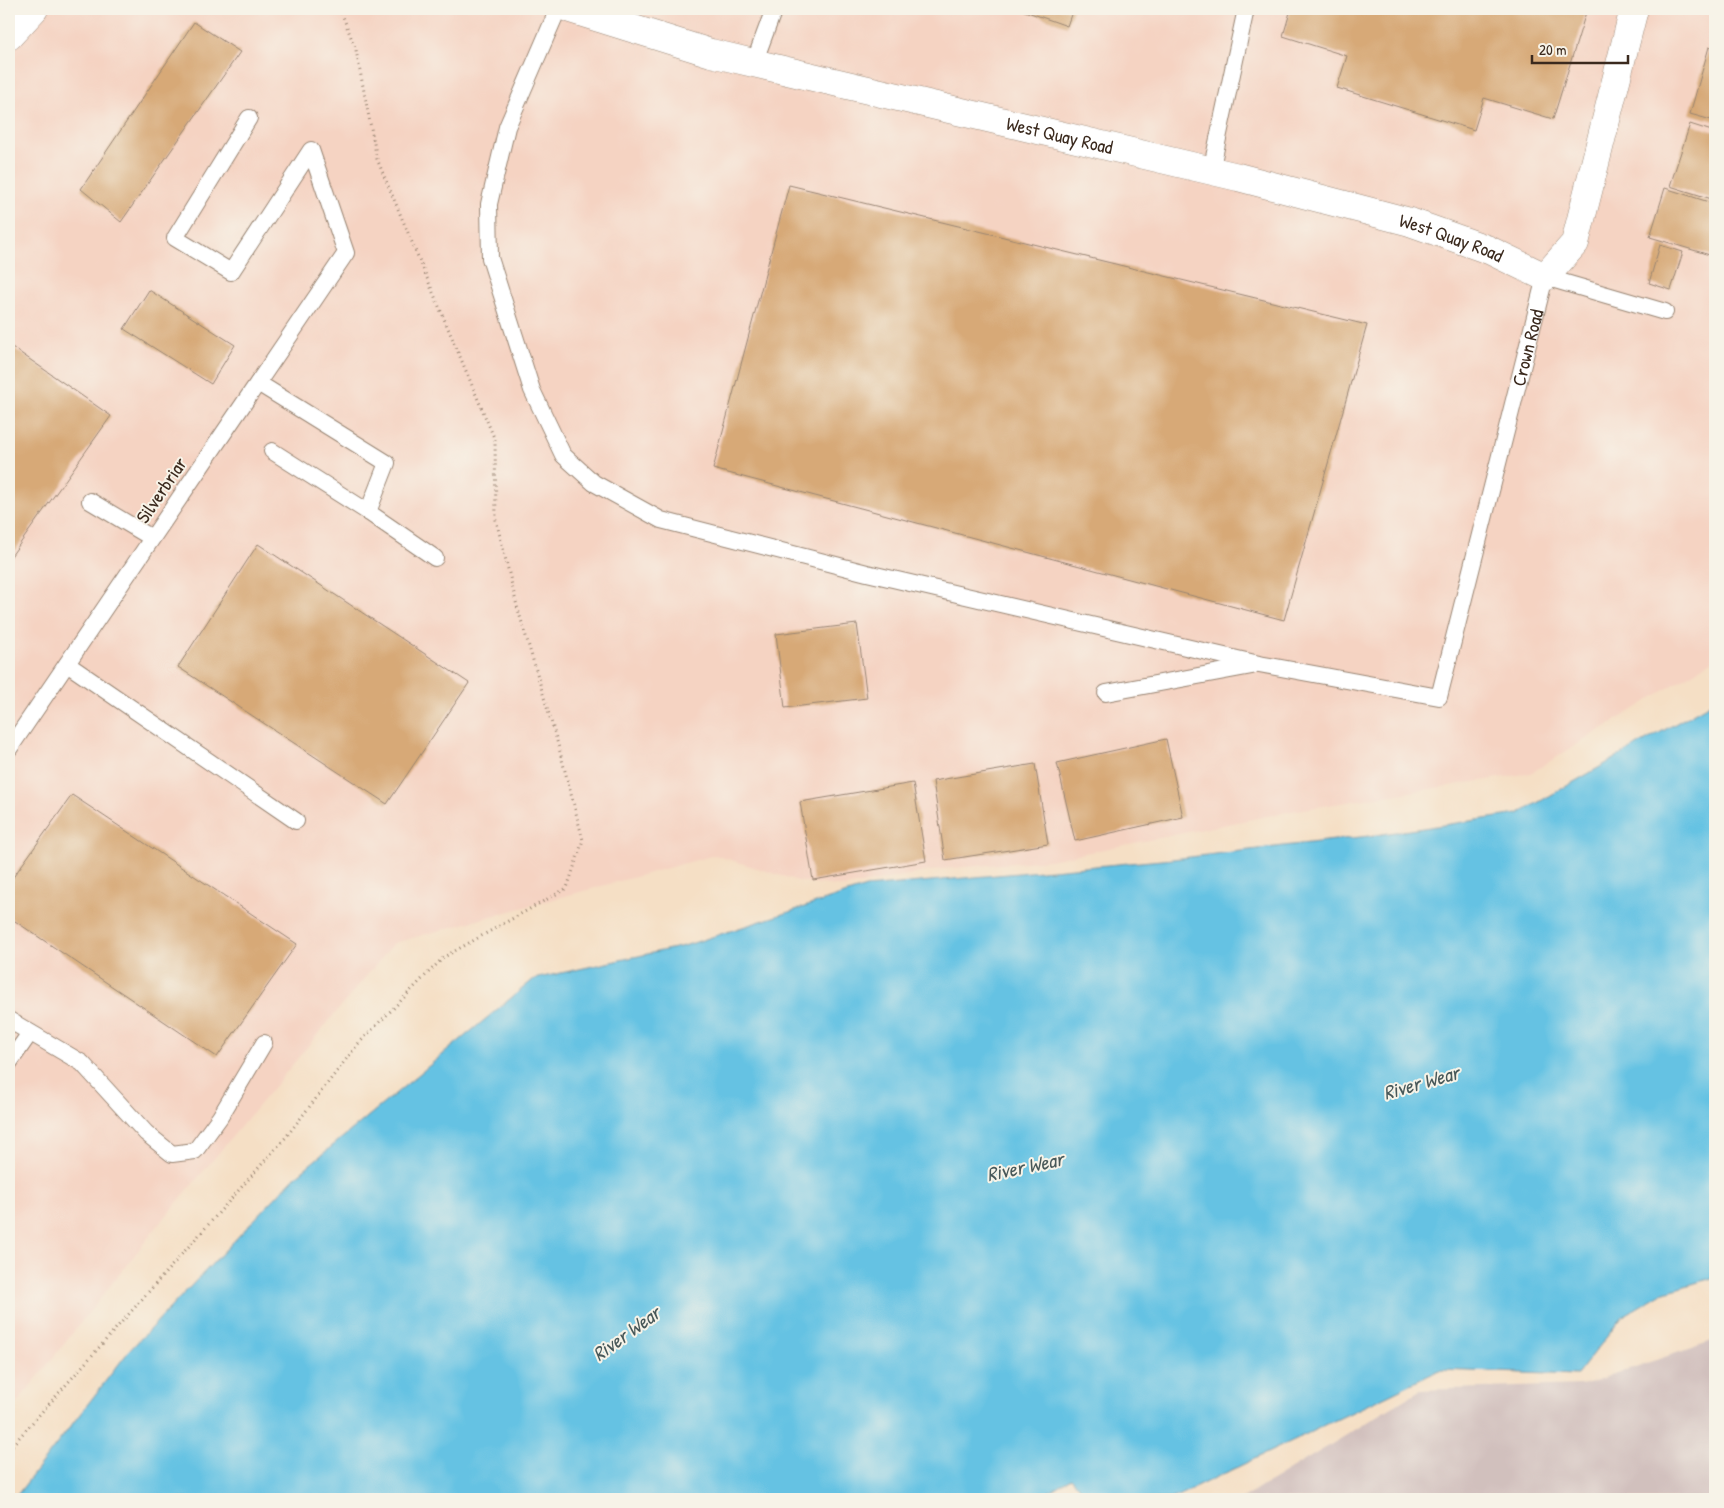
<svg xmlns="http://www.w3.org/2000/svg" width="1724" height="1508" viewBox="0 0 1724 1508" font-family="'Patrick Hand',sans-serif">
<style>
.built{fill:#f5d3c2}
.industrial{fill:#d1c0bd}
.water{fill:#65c2e3;stroke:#507680}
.building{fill:#d7a977}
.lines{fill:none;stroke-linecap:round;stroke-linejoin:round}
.lane-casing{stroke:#988472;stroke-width:18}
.street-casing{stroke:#988472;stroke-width:29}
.path{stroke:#988472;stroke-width:3;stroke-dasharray:1 4;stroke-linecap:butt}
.lane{stroke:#fff;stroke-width:16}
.street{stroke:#fff;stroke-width:28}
.labels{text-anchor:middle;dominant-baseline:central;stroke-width:4;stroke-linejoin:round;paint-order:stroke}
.street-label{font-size:19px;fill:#3b2a1e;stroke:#f7f3e8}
.water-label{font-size:20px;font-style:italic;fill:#485859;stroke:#f7f3e8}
</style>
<rect width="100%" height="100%" fill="#f7f3e8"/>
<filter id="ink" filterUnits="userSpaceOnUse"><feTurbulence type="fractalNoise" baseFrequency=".02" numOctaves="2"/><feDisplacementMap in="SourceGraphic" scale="10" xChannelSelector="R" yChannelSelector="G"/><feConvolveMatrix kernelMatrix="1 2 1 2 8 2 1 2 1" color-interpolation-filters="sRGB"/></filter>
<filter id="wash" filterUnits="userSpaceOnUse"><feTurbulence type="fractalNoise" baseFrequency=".0096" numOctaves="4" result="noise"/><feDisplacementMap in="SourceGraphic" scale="20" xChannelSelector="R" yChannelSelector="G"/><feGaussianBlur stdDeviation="1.12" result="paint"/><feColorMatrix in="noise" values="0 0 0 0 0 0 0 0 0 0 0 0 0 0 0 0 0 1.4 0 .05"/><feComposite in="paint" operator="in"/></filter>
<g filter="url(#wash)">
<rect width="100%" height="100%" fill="#f5dfc5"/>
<!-- built -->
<path class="built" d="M 9,9 L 1715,9 L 1715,659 L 1531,773 L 1297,810 L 1050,860 L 941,869 L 844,887 L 798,881 L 715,855 L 394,943 L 156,1228 L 9,1413 Z"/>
<!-- industrial -->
<path class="industrial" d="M 1715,1340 L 1715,1499 L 1242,1499 L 1420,1390 L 1582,1385 Z"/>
<!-- water -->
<path class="water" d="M 1715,701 L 1715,1277 L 1662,1293 L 1623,1316 L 1577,1375 L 1440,1370 L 1171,1499 L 1090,1499 L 1071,1478 L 1037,1499 L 14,1499 L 129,1351 L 296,1176 L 534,979 L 684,946 L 866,887 L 1173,859 L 1369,836 L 1518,814 Z"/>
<g id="blocks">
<!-- building -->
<path class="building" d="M 1019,9 L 1073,9 L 1067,26 Z
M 1291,9 L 1587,9 L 1553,119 L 1484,98 L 1474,130 L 1337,88 L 1347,56 L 1283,36 Z
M 194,22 L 240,52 L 121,222 L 81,189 Z
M 1709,47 L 1715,49 L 1715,121 L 1690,114 Z
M 1690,124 L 1715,132 L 1715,200 L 1670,186 Z
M 789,185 L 1367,325 L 1284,620 L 713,469 Z
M 1665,188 L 1715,204 L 1715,249 L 1713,256 L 1650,237 Z
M 1660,245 L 1683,252 L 1671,290 L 1649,283 Z
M 149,290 L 235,345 L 211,384 L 124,329 Z
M 9,345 L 111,416 L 9,559 Z
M 258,544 L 469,683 L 387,804 L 178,667 Z
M 857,624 L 867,698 L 785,708 L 776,634 Z
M 1166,739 L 1183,817 L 1075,841 L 1057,763 Z
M 1035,764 L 1048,844 L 945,860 L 933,781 Z
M 913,783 L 926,861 L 813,880 L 800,802 Z
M 72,795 L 297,944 L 217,1057 L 9,917 L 9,883 Z"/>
</g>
</g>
<g filter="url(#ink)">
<use href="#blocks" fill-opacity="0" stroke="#988472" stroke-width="1"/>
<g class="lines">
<!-- lane casing -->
<g class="lane-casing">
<g id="lane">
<path id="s1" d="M 558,9 L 507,127 L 489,204 L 490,258 L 532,390 L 563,455 L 594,483 L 661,520 L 867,573 L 1259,664 L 1439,697 L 1545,277 L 1665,312"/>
<path d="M 754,63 L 774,9"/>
<path d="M 1211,171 L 1246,9"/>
<path d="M 258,383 L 387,463 L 368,512 L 272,451"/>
<path d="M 90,501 L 152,538"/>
<path d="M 368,512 L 435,558"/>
<path d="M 67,664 L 296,821"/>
<path d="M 1106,693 L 1252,666"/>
<path d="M 9,749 L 346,253 L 311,150 L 231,272 L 175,238 L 249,118"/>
<path d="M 9,1020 L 82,1063 L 146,1133 L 172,1154 L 195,1151 L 220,1117 L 264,1043"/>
<path d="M 9,1063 L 30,1033"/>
</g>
</g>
<!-- street casing -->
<g class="street-casing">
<g id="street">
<path id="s2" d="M 570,9 L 711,53 L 1238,177 L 1410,222 L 1489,250 L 1545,277 L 1575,243 L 1634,9"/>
<path d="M 9,36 L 34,9"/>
</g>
</g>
<!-- path -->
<path class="path" d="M 9,1449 L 286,1137 L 358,1044 L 444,957 L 567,888 L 583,840 L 559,748 L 517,606 L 496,520 L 495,440 L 377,159 L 356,50 L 340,9"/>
<!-- lane -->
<use href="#lane" class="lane"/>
<!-- street -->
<use href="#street" class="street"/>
</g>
</g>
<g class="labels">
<!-- street labels -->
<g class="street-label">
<text stroke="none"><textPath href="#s2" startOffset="506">West Quay Road</textPath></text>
<text stroke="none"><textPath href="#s2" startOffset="911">West Quay Road</textPath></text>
<text stroke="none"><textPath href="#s1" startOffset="1749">Crown Road</textPath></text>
<text transform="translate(161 490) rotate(-56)">Silverbriar</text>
</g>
<!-- water labels -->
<g class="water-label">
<text transform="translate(1421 1082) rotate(-16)">River Wear</text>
<text transform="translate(1025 1166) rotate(-12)">River Wear</text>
<text transform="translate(626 1333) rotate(-36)">River Wear</text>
</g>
</g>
<!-- margin -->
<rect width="1724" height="1508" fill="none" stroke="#f7f3e8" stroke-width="30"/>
<!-- scale -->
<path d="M1532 55v8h96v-8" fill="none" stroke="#3b2a1e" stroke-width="2.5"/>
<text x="1539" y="55" font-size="15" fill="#3b2a1e" stroke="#f7f3e8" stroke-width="4" paint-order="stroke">20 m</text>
</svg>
